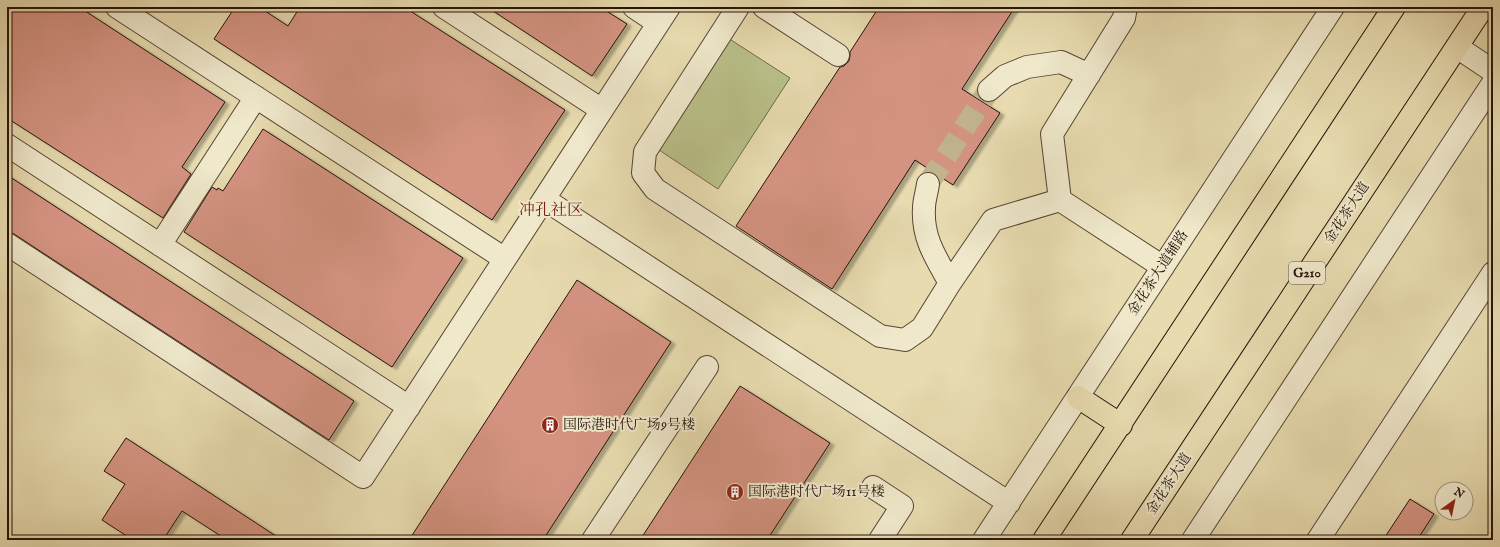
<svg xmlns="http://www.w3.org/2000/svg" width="1500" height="547" viewBox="0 0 1500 547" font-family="'IM FELL English','Noto Serif SC',serif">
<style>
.green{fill:#b9bf88;stroke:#70694a}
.building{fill:#d49381;stroke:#26130b;filter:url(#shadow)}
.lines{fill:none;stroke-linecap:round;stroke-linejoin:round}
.minor-tunnel{stroke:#c0b38e;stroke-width:22;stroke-dasharray:22 11;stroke-linecap:butt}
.minor-casing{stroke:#564534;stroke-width:24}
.highway-casing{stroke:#26130b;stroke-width:24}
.minor{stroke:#efe8cb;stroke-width:22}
.highway{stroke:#e7dbaf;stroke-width:22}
.labels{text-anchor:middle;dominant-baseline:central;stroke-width:4;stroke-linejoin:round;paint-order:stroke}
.shield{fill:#efe8cb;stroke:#625345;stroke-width:1}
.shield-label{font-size:13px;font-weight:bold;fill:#26130b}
.street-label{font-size:14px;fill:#26130b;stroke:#efe8cb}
.poi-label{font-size:14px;fill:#26130b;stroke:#efe8cb;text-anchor:start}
.quarter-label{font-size:16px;fill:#7a1f14;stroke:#efe8cb}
</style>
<defs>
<filter id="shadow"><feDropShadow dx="4.5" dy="2.5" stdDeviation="1" flood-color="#0004"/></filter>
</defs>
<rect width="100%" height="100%" fill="#e7dbaf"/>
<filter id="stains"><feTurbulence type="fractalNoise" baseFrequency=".005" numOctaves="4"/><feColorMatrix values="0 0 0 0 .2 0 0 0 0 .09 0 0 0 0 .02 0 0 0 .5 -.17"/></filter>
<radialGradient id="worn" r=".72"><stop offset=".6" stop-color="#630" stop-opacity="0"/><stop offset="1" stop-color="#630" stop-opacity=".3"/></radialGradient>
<!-- green -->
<path class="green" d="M 728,38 L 790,78 L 718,189 L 656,148 Z"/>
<!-- building -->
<path class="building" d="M 7,7 L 79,7 L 225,102 L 182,167 L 191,174 L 163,218 L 7,118 Z
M 235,7 L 259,7 L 288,26 L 300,7 L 404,7 L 565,110 L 492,220 L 214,39 Z
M 487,7 L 600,7 L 627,24 L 592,76 Z
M 879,7 L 1015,7 L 962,89 L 1000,113 L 953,185 L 915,160 L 832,289 L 736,226 L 840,67 L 844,66 L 849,61 L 850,56 L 850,52 Z
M 263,129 L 463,258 L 392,367 L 184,232 L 212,187 L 217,190 L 218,188 L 223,191 Z
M 7,175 L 354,401 L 329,440 L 14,234 L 7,232 Z
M 577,280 L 671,342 L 543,540 L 409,540 Z
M 740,386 L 830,443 L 767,540 L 640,540 Z
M 126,438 L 282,540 L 227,540 L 182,511 L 163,540 L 133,540 L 102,520 L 125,484 L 104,471 Z
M 1410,499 L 1434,514 L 1417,540 L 1383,540 Z"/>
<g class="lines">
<!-- minor-tunnel -->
<path class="minor-tunnel" d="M 928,184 L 989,90"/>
<!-- minor casing -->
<g class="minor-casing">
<path id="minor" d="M 117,7 L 505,259
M 444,7 L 602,110
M 634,7 L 658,23
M 738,7 L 645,152 L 643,173 L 655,189 L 880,336 L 905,340 L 922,328 L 950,283 L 993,220 L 1060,200 L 1052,134 L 1124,18 L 1126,7
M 764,7 L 838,55
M 1457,47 L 1493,71
M 989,90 L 1005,76 L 1027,67 L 1061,62 L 1089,75
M 7,145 L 409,407
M 928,184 C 927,192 924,200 924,208 C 922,238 936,258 950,283
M 544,199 L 1009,503
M 1060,200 L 1163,267
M 7,244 L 363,477 L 669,7
M 160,245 L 256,97
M 873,487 L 902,506 L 880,540
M 593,540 L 707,367
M 984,540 L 1333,7
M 1193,540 L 1493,83
M 1318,540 L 1493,273"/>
</g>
<!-- highway casing -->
<g class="highway-casing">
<path id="highway" d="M 1078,397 L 1121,425
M 1044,540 L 1394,7
M 1132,540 L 1483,7"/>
</g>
<!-- minor -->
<use href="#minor" class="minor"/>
<!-- highway -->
<use href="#highway" class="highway"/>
</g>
<!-- icons -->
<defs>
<g id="building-disc" transform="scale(0.9)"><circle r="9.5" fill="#8f2418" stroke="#efe8cb"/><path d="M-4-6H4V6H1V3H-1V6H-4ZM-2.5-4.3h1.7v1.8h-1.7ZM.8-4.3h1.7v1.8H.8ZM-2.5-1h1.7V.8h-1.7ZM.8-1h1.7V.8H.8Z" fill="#fff"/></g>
</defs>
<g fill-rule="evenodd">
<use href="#building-disc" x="550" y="425"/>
<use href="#building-disc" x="735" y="492"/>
</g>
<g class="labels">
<!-- shield labels -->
<rect class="shield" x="1289" y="262" width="36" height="22" rx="3"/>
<g class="shield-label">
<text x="1307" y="273">G210</text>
</g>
<!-- street labels -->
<g class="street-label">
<text transform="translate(1347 213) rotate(-57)">金花茶大道</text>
<text transform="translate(1158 273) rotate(-57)">金花茶大道辅路</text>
<text transform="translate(1169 484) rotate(-57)">金花茶大道</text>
</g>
<!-- poi labels -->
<g class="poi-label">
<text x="563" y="425">国际港时代广场9号楼</text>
<text x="748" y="492">国际港时代广场11号楼</text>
</g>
<!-- quarter labels -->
<g class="quarter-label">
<text x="551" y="211">冲孔社区</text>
</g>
</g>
<!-- margin -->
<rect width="1500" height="547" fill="none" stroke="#e7dbaf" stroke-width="24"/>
<rect x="8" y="8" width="1484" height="531" fill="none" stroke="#26130b" stroke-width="2"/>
<rect x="12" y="12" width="1476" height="523" fill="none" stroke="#26130b"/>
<!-- north arrow -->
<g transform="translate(1454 501) rotate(33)"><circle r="19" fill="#efe8cb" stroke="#9f937e"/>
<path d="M0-3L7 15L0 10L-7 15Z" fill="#8f2418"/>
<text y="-6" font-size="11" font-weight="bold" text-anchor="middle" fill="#26130b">N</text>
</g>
<rect width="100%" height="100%" filter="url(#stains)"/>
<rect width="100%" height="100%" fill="url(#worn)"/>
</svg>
